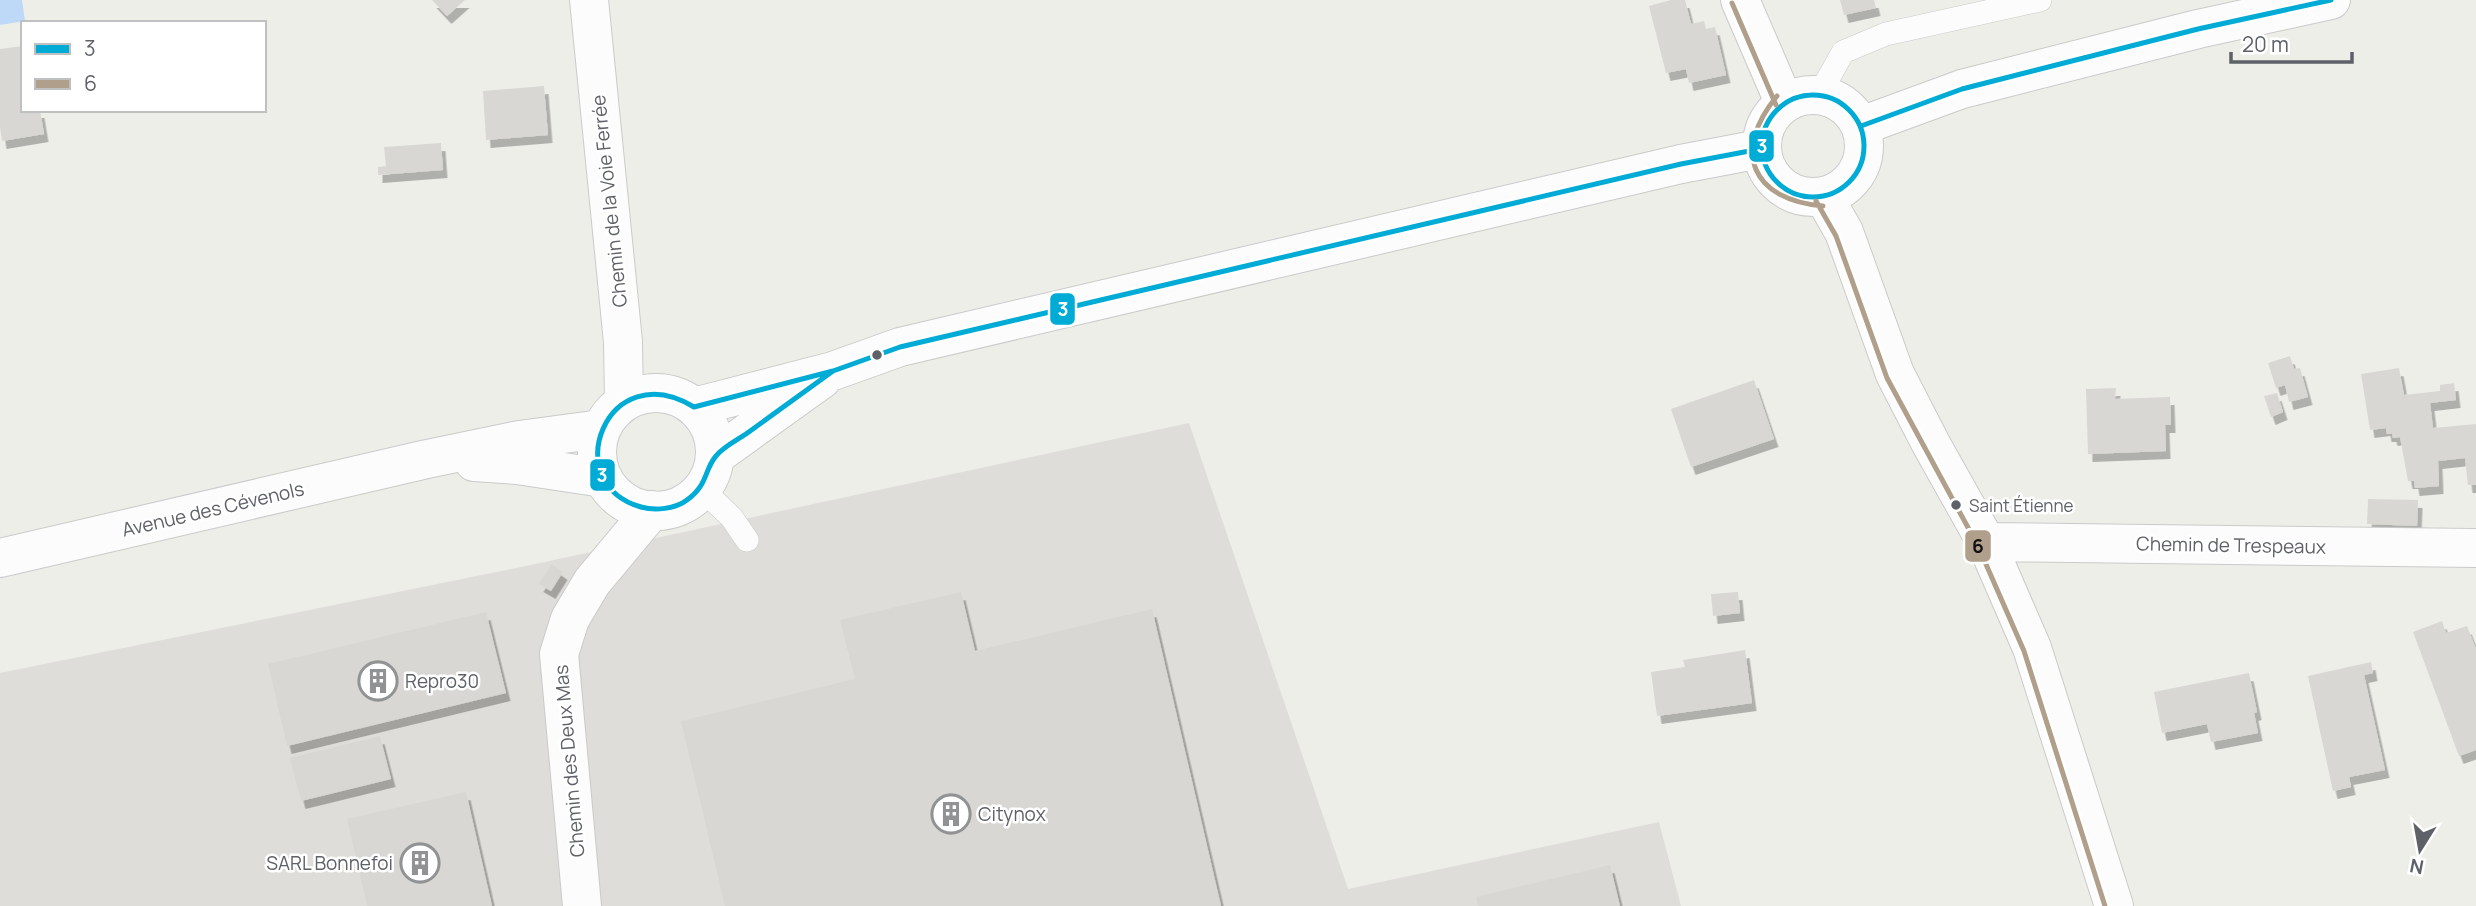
<svg xmlns="http://www.w3.org/2000/svg" width="2476" height="906" viewBox="0 0 2476 906" font-family="Manrope,sans-serif">
<style>
.industrial{fill:#deddd9}
.water{fill:#bed9f7}
.building{fill:#d8d7d4;filter:url(#shadow)}
.lines{fill:none;stroke-linecap:round;stroke-linejoin:round}
.lane-casing{stroke:#cacaca;stroke-width:24}
.street-casing{stroke:#cacaca;stroke-width:40}
.lane{stroke:#fcfcfc;stroke-width:23}
.street{stroke:#fcfcfc;stroke-width:38}
.bus-1-casing{stroke:#fff;stroke-width:10}
.bus-2-casing{stroke:#fff;stroke-width:10}
.bus-1{stroke:#00abd6;stroke-width:5}
.bus-2{stroke:#b09f8b;stroke-width:5}
.bus-dot{fill:#5e6167;stroke:#fff;stroke-width:2.5}
.labels{text-anchor:middle;dominant-baseline:central;stroke-width:5;stroke-linejoin:round;paint-order:stroke}
.bus-label{font-size:17px;fill:#5e6167;stroke:#fff;text-anchor:start}
.street-label{font-size:19px;fill:#5e6167;stroke:#fff}
.poi-label{font-size:19px;fill:#5e6167;stroke:#fff;text-anchor:start}
.line-badge{stroke:#fff;stroke-width:2.5}
.badge-label{font-size:19px;text-anchor:middle;font-weight:bold;fill:#fff}
.pale-badge-label{font-size:19px;text-anchor:middle;font-weight:bold;fill:#111}
</style>
<defs>
<filter id="shadow"><feDropShadow dx="4.5" dy="8" stdDeviation="0" flood-color="#0004"/></filter>
</defs>
<rect width="100%" height="100%" fill="#eeeee9"/>
<!-- industrial -->
<path class="industrial" d="M 1189,423 L 1348,889 L 1659,822 L 1681,906 L 0,906 L 0,673 L 526,566 Z"/>
<!-- water -->
<path class="water" d="M 0,0 L 22,0 L 25,21 L 0,25 Z"/>
<!-- building -->
<path class="building" d="M 432,0 L 465,0 L 447,16 Z
M 1671,0 L 1685,0 L 1691,24 L 1704,21 L 1706,29 L 1715,27 L 1726,75 L 1689,83 L 1686,69 L 1666,73 L 1649,6 Z
M 1840,0 L 1874,0 L 1876,8 L 1844,15 Z
M 23,46 L 23,110 L 40,110 L 44,134 L 2,141 L 0,127 L 0,49 Z
M 544,86 L 548,135 L 486,140 L 483,91 Z
M 441,143 L 443,170 L 378,175 L 378,167 L 386,166 L 384,147 Z
M 2290,356 L 2294,369 L 2300,368 L 2308,397 L 2289,402 L 2285,385 L 2276,388 L 2268,363 Z
M 2399,368 L 2404,395 L 2440,391 L 2440,385 L 2454,383 L 2456,400 L 2430,403 L 2433,428 L 2476,424 L 2476,485 L 2468,485 L 2465,458 L 2438,461 L 2439,486 L 2415,488 L 2414,481 L 2408,481 L 2400,437 L 2393,438 L 2392,434 L 2387,434 L 2386,428 L 2370,430 L 2361,374 Z
M 1754,380 L 1774,439 L 1691,467 L 1671,409 Z
M 2116,388 L 2115,399 L 2170,397 L 2171,425 L 2165,425 L 2166,451 L 2088,454 L 2086,389 Z
M 2277,393 L 2283,412 L 2271,417 L 2264,396 Z
M 2368,499 L 2418,500 L 2417,526 L 2367,524 Z
M 552,564 L 563,572 L 551,591 L 539,584 Z
M 961,592 L 975,651 L 1152,609 L 1221,906 L 725,906 L 681,721 L 855,679 L 840,620 Z
M 1738,592 L 1740,613 L 1713,616 L 1711,594 Z
M 486,612 L 506,693 L 287,746 L 268,664 Z
M 2442,621 L 2446,633 L 2467,626 L 2476,649 L 2476,750 L 2459,756 L 2413,632 Z
M 1745,650 L 1752,703 L 1657,716 L 1651,672 L 1685,667 L 1683,660 Z
M 2371,662 L 2373,673 L 2364,675 L 2385,770 L 2349,777 L 2351,787 L 2333,791 L 2308,676 Z
M 2249,673 L 2257,712 L 2254,713 L 2258,733 L 2211,742 L 2207,724 L 2162,733 L 2154,692 Z
M 380,736 L 391,779 L 301,801 L 290,758 Z
M 466,792 L 492,906 L 367,906 L 347,819 Z
M 1610,865 L 1620,906 L 1478,906 L 1476,897 Z"/>
<g class="lines">
<!-- lane casing -->
<g class="lane-casing">
<path id="lane" d="M 1819,95 L 1843,52 L 1886,34 L 2040,0
M 702,489 L 732,518 L 747,540"/>
</g>
<!-- street casing -->
<g class="street-casing">
<path id="street" d="M 589,0 L 623,342 L 624,402
M 1740,0 L 1784,102
M1762 146a51 51 0 1 1 102 0a51 51 0 1 1-102 0Z
M 1861,126 L 1962,89 L 2198,29 L 2331,0
M 1824,197 L 1844,232 L 1895,374 L 1931,444 L 1986,542 L 2032,648 L 2114,906
M597 452a59 59 0 1 1 118 0a59 59 0 1 1-118 0Z
M 694,407 L 833,371 L 900,347 L 1681,164 L 1760,149
M 715,456 L 822,379
M 474,462 L 517,465 L 603,478
M 1986,542 L 2476,548
M 0,558 L 427,459 L 519,440 L 601,429
M 582,906 L 559,654 L 570,619 L 592,582 L 652,510"/>
</g>
<!-- lane -->
<use href="#lane" class="lane"/>
<!-- street -->
<use href="#street" class="street"/>
<!-- bus-1 casing -->
<g class="bus-1-casing">
<path id="bus-1" d="M1762 146a51 51 0 1 1 102 0a51 51 0 1 1-102 0Z
M 1861,126 L 1962,89 L 2198,29 L 2331,0
M 833,371 C 804,392 775,413 746,434 C 737,440 723,447 716,456 C 704,470 708,485 687,500 C 675,509 655,511 641,507 C 557,483 607,354 694,407 Z
M 833,371 L 900,347 L 1681,164 L 1760,149"/>
</g>
<!-- bus-2 casing -->
<g class="bus-2-casing">
<path id="bus-2" d="M 1732,3 L 1776,105
M 1777,96 C 1731,152 1752,200 1823,206
M 1816,201 L 1836,236 L 1887,378 L 1978,546 L 2024,651 L 2105,906"/>
</g>
<!-- bus-1 -->
<use href="#bus-1" class="bus-1"/>
<!-- bus-2 -->
<use href="#bus-2" class="bus-2"/>
</g>
<!-- icons -->
<defs>
<g id="building-ring" transform="scale(2.0125)"><circle r="9.5" fill="#fff" stroke="#909294" stroke-width="1.5"/><path d="M-4-6H4V6H1V3H-1V6H-4ZM-2.5-4.3h1.7v1.8h-1.7ZM.8-4.3h1.7v1.8H.8ZM-2.5-1h1.7V.8h-1.7ZM.8-1h1.7V.8H.8Z" fill="#909294"/></g>
</defs>
<g fill-rule="evenodd">
<use href="#building-ring" x="378" y="681"/>
<use href="#building-ring" x="951" y="814"/>
<use href="#building-ring" x="420" y="863"/>
</g>
<!-- markers -->
<g class="bus-dot">
<circle cx="877" cy="355" r="6"/>
<circle cx="1956" cy="505" r="6"/>
</g>
<g class="labels">
<!-- bus labels -->
<g class="bus-label">
<text x="1969" y="505">Saint Étienne</text>
</g>
<!-- street labels -->
<g class="street-label">
<text transform="translate(609 201) rotate(-96)">Chemin de la Voie Ferrée</text>
<text transform="translate(213 509) rotate(-13)">Avenue des Cévenols</text>
<text transform="translate(2231 545) rotate(1)">Chemin de Trespeaux</text>
<text transform="translate(569 761) rotate(-95)">Chemin des Deux Mas</text>
</g>
<!-- poi labels -->
<g class="poi-label">
<text x="405" y="681">Repro30</text>
<text x="978" y="814">Citynox</text>
<text x="393" y="863" text-anchor="end">SARL Bonnefoi</text>
</g>
</g>
<g class="line-badge">
<rect x="1748" y="129" width="27" height="34" rx="7" fill="#00abd6"/>
<rect x="1049" y="292" width="27" height="34" rx="7" fill="#00abd6"/>
<rect x="589" y="458" width="27" height="34" rx="7" fill="#00abd6"/>
<rect x="1964" y="529" width="28" height="34" rx="7" fill="#b09f8b"/>
</g>
<g class="badge-label">
<text x="1762" y="153">3</text>
<text x="1063" y="316">3</text>
<text x="602" y="482">3</text>
</g>
<g class="pale-badge-label">
<text x="1978" y="553">6</text>
</g>
<!-- legend -->
<rect x="21" y="21" width="245" height="91" fill="#ffffff" stroke="#bfc0c2" stroke-width="2"/>
<rect x="35" y="44" width="35" height="10" fill="#00abd6" stroke="#bfc0c2" stroke-width="2"/>
<text x="84" y="56" font-size="21" fill="#5e6167">3</text>
<rect x="35" y="79" width="35" height="10" fill="#b09f8b" stroke="#bfc0c2" stroke-width="2"/>
<text x="84" y="91" font-size="21" fill="#5e6167">6</text>
<!-- north arrow -->
<g transform="translate(2420 850) rotate(191)" stroke="#ffffff" stroke-width="5" paint-order="stroke">
<path d="M0-5L12 26L0 18L-12 26Z" fill="#5e6167"/>
<text y="-10" font-size="19" font-weight="bold" text-anchor="middle" fill="#5e6167">N</text>
</g>
<!-- scale -->
<path d="M2231 52v10h121v-10" fill="none" stroke="#5e6167" stroke-width="3.5"/>
<text x="2242" y="52" font-size="21" fill="#5e6167" stroke="#ffffff" stroke-width="5" paint-order="stroke">20 m</text>
</svg>
